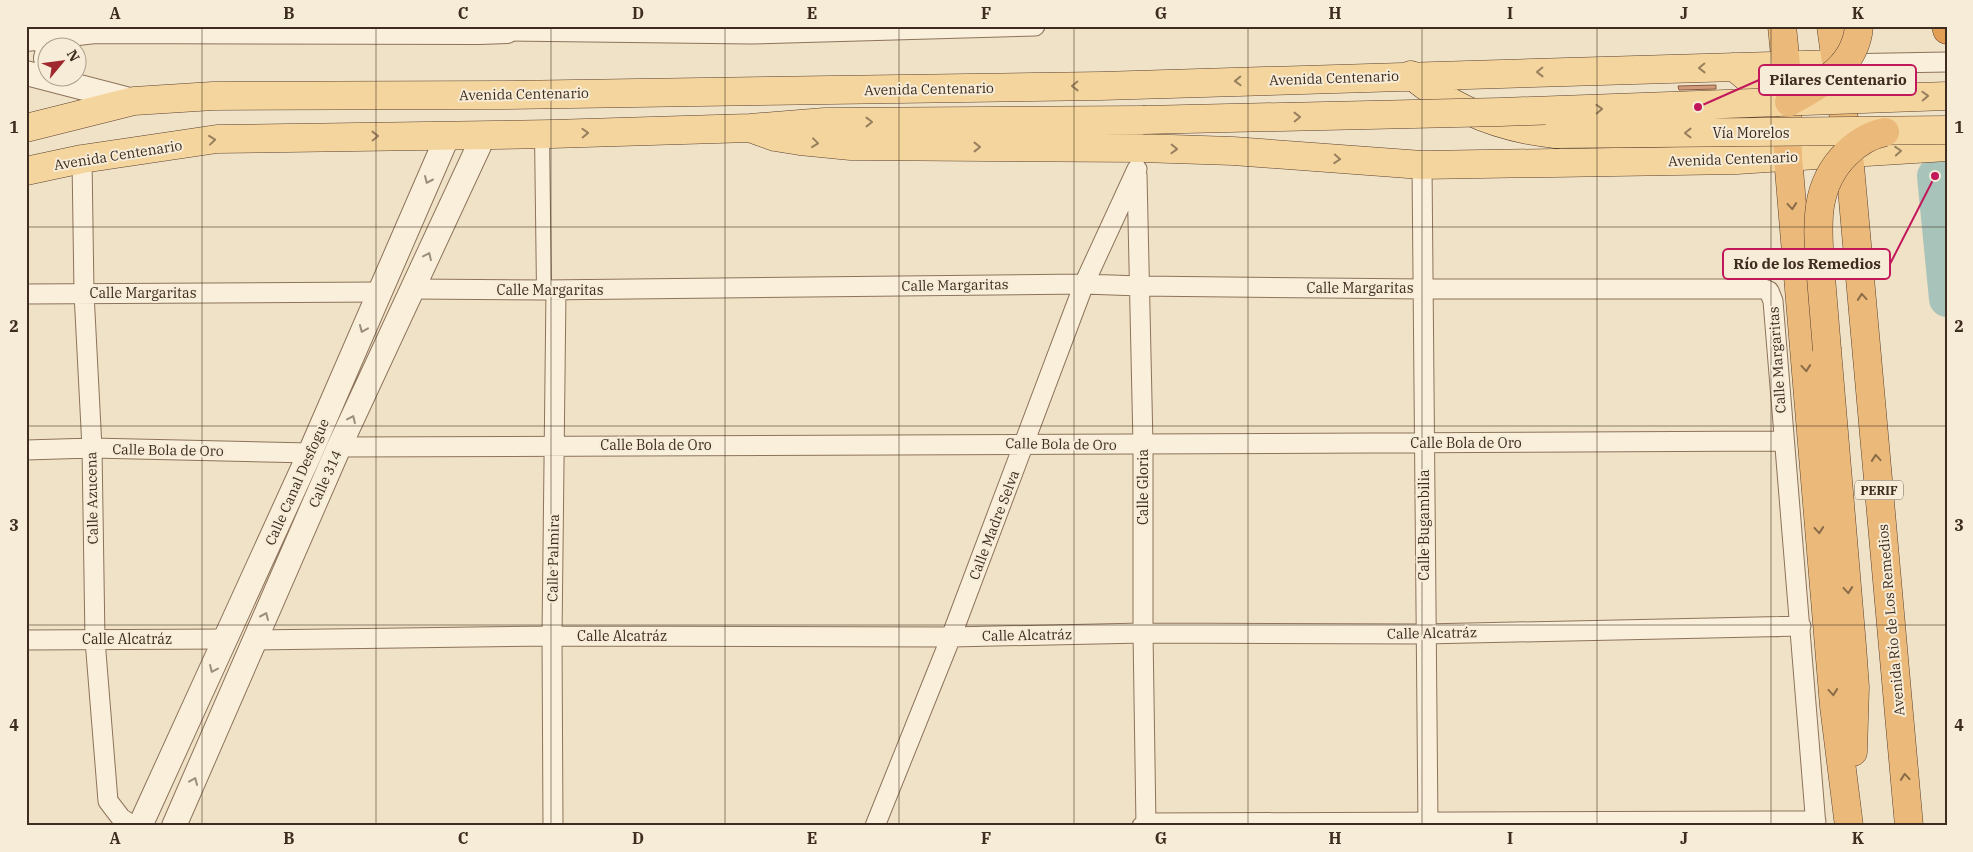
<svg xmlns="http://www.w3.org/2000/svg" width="1973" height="852" viewBox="0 0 1973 852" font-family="'IBM Plex Serif',serif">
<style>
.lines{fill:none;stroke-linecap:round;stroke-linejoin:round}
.river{stroke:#a8c4ba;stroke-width:36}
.building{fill:#d09b7b;stroke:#8d5b40}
.pedestrian-casing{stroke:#8d735b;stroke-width:16}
.minor-casing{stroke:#8d735b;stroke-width:21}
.tertiary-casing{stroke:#8d735b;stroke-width:26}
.primary-casing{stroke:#5b412f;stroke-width:29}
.trunk-casing{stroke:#5b412f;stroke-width:29}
.motorway-casing{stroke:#5b412f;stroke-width:29}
.pedestrian{stroke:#faefda;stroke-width:14}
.minor{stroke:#faefda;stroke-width:19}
.tertiary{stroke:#faefda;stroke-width:24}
.primary{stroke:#f4d59e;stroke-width:28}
.trunk{stroke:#ebba7a;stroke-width:28}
.motorway{stroke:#e29e55;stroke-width:28}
.primary-bridge-casing{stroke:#5b412f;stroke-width:29;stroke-linecap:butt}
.trunk-bridge-casing{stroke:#5b412f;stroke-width:29;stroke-linecap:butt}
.primary-bridge{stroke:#f4d59e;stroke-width:28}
.trunk-bridge{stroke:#ebba7a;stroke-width:28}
.oneway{stroke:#98805e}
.oneway2{stroke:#9c8e7c}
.oneway3{stroke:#8b6c48}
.grid{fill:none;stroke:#3d2c1f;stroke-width:1;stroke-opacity:0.55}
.labels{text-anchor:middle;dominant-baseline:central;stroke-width:4;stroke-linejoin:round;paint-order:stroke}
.shield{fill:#f7ecd7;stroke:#756656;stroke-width:1}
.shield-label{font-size:12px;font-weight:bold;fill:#3d2c1f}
.street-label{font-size:14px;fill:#3d2c1f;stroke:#f7ecd7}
.leader{fill:none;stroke:#c2185b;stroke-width:2}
.callout-dot{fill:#c2185b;stroke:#f7ecd7;stroke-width:2}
.callout{fill:#f7ecd7;stroke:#c2185b;stroke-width:2}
.callout-label{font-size:15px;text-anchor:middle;font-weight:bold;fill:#3d2c1f}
.neatline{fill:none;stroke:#3d2c1f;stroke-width:2}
.grid-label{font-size:16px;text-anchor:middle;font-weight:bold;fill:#3d2c1f}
</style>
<rect width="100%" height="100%" fill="#f0e2c6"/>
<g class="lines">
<!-- river -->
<path class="river" d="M 1935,176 L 1947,299"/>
</g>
<!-- building -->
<path class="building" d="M 1716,85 L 1716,89 L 1679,90 L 1678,86 Z"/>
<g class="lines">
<!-- pedestrian casing -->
<g class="pedestrian-casing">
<path id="pedestrian" d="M 542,134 L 544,290"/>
</g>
<!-- minor casing -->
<g class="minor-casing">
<path id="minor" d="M 507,31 L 751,34 L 1035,26
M 1836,64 L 1947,62
M 82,159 L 84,293 L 92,448 L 95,640 L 108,801 L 121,818 L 133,826
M 1422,165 L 1428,826
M 1137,175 L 1143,445 L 1143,633 L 1146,826
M 412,289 L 544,290 L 1084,284 L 1140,286 L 1423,289 L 1764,289 L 1769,291 L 1773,301 L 1816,826
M 26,294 L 379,292
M 339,447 C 820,445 1302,444 1783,441
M 26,450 L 92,448 L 310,453
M 26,640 L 227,639
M 254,640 L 552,636 L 951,637 L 1143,633 L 1424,634 L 1801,626
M 553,826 L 552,636 L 556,290
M 875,826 L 951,637 L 1084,284 L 1137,169
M 1142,826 L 1146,823 L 1816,821"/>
</g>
<!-- tertiary casing -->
<g class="tertiary-casing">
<path id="tertiary" d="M 26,39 L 95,31 L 479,32 L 507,31 L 507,26
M 48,50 L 46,58 L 48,69
M 26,73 L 134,101
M 140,826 L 310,453 L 448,135
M 174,826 L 339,447 L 484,135"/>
</g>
<!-- primary casing -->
<g class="primary-casing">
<path id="primary" d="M 1733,67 C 1766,87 1774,122 1748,152
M 1411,75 C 1454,110 1501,129 1556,134
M 26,128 L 134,101 L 213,96 L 504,95 L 1101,86 L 1835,64
M 750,128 L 775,137 L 800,141 L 851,146 L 1141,148 L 1233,151 L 1422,165 L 1737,160 L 1947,147
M 26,171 L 82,159 L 217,139 L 552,134 L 750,128 L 825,122 L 1143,120"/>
</g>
<!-- trunk casing -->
<g class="trunk-casing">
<path id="trunk" d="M 1782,26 L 1786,66 L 1788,157 L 1834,706 L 1849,826
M 1831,26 L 1849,155 L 1909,826
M 1827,350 L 1852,646 L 1855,687 L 1853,752"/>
</g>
<!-- motorway casing -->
<g class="motorway-casing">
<path id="motorway" d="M 1946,26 L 1947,30"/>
</g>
<!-- pedestrian -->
<use href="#pedestrian" class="pedestrian"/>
<!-- minor -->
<use href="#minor" class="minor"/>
<!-- tertiary -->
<use href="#tertiary" class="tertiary"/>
<!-- primary -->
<use href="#primary" class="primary"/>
<!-- trunk -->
<use href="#trunk" class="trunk"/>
<!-- motorway -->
<use href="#motorway" class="motorway"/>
<!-- primary-bridge casing -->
<g class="primary-bridge-casing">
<path id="primary-bridge" d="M 1143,120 L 1501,112 L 1947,96
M 1556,134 L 1947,130"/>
</g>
<!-- trunk-bridge casing -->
<g class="trunk-bridge-casing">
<path id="trunk-bridge" d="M 1789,102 C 1821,84 1856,67 1859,26
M 1827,350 C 1825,326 1823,301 1821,277 C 1818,232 1811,189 1846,154 C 1857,143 1870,135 1885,132"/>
</g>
<!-- primary-bridge -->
<use href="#primary-bridge" class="primary-bridge"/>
<!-- trunk-bridge -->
<use href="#trunk-bridge" class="trunk-bridge"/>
</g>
<!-- one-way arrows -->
<defs><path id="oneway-chevron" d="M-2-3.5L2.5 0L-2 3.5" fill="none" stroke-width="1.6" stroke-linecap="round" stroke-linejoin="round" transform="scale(1.25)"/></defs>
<g class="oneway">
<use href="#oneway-chevron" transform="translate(1702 68) rotate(179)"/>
<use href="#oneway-chevron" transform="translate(1540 72) rotate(179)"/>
<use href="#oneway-chevron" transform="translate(1238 81) rotate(178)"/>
<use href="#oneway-chevron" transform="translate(1075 86) rotate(179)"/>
<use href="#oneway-chevron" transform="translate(1925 96) rotate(-2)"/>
<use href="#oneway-chevron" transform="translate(1599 109) rotate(-2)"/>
<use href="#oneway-chevron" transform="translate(1297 117) rotate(-1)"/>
<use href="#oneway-chevron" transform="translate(869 122)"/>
<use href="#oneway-chevron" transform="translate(585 133) rotate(-2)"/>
<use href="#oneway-chevron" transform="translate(1688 133) rotate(180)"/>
<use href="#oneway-chevron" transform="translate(375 136) rotate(-1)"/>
<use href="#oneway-chevron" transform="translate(212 140) rotate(-6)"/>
<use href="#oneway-chevron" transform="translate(815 143) rotate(7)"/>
<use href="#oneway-chevron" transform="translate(977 147)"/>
<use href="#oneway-chevron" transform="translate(1174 149) rotate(2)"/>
<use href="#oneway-chevron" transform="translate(1898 151) rotate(-4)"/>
<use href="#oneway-chevron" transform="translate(1337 159) rotate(4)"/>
</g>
<g class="oneway2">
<use href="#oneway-chevron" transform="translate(428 180) rotate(114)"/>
<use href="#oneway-chevron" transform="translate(428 256) rotate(-65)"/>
<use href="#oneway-chevron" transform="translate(363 329) rotate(113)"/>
<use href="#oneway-chevron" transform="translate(352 419) rotate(-65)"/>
<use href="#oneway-chevron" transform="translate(265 616) rotate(-66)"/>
<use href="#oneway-chevron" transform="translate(213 669) rotate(115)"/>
<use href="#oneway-chevron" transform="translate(194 781) rotate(-67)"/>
</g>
<g class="oneway3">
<use href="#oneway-chevron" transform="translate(1792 206) rotate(85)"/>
<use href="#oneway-chevron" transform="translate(1862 297) rotate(-95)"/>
<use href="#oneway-chevron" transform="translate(1806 368) rotate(85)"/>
<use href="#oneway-chevron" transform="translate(1876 458) rotate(-95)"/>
<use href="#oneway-chevron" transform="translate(1819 530) rotate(85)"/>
<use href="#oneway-chevron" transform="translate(1848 590) rotate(85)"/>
<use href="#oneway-chevron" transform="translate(1833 692) rotate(85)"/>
<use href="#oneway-chevron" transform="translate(1905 777) rotate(-95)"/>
</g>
<!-- grid -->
<path class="grid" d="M 202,26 L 202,826M 376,26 L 376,826M 551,26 L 551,826M 725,26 L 725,826M 899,26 L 899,826M 1074,26 L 1074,826M 1248,26 L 1248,826M 1422,26 L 1422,826M 1597,26 L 1597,826M 1771,26 L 1771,826M 26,227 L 1947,227M 26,426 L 1947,426M 26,625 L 1947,625"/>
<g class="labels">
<!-- shield labels -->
<rect class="shield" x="1855" y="480.5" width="48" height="19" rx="4"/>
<g class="shield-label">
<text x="1879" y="490">PERIF</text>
</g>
<!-- street labels -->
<g class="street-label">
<text transform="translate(1334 78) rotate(-2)">Avenida Centenario</text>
<text transform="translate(929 89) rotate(-1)">Avenida Centenario</text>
<text transform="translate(524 94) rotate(-1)">Avenida Centenario</text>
<text x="1751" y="133">Vía Morelos</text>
<text transform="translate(118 155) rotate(-9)">Avenida Centenario</text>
<text transform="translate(1733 159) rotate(-2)">Avenida Centenario</text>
<text transform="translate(955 285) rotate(-1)">Calle Margaritas</text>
<text x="1360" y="288">Calle Margaritas</text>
<text x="550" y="290">Calle Margaritas</text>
<text x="143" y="293">Calle Margaritas</text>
<text transform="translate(1777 360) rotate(-94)">Calle Margaritas</text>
<text x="1466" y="443">Calle Bola de Oro</text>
<text transform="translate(1061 444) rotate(1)">Calle Bola de Oro</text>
<text x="656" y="445">Calle Bola de Oro</text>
<text transform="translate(168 450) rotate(1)">Calle Bola de Oro</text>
<text transform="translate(325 479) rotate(-66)">Calle 314</text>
<text transform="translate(297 482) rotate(-66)">Calle Canal Desfogue</text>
<text transform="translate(1143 487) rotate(-90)">Calle Gloria</text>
<text transform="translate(92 498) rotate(-91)">Calle Azucena</text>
<text transform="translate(994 525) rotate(-69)">Calle Madre Selva</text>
<text transform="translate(1424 525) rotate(-90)">Calle Bugambilia</text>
<text transform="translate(553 558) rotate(-89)">Calle Palmira</text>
<text transform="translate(1891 620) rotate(-95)">Avenida Río de Los Remedios</text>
<text transform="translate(1432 633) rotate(-1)">Calle Alcatráz</text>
<text transform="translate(1027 635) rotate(-1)">Calle Alcatráz</text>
<text x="622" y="636">Calle Alcatráz</text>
<text x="127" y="639">Calle Alcatráz</text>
</g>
</g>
<!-- callouts -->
<path class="leader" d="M1698 107L1759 80M1935 176L1890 264"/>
<g class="callout-dot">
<circle cx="1698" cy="107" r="5"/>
<circle cx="1935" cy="176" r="5"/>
</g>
<g class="callout">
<rect x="1759" y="65" width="157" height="30" rx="5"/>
<rect x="1723" y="249" width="167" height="30" rx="5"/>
</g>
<g class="callout-label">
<text x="1838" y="85">Pilares Centenario</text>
<text x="1807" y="269">Río de los Remedios</text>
</g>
<!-- border -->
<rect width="1973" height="852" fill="none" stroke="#f7ecd7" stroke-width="55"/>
<!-- north arrow -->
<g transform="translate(62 62) rotate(61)"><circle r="24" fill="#f7ecd7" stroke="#ad9f8d"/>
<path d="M0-4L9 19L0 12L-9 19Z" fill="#9f282e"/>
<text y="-8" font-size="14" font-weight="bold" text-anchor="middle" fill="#3d2c1f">N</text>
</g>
<rect x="28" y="28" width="1918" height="796" class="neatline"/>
<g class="grid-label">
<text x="115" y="19">A</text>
<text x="289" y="19">B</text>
<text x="463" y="19">C</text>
<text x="638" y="19">D</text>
<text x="812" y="19">E</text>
<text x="986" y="19">F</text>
<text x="1161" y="19">G</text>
<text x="1335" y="19">H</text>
<text x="1510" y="19">I</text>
<text x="1684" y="19">J</text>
<text x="1858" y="19">K</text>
<text x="14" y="133">1</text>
<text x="1959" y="133">1</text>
<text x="14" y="332">2</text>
<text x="1959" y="332">2</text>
<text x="14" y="531">3</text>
<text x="1959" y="531">3</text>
<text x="14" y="731">4</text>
<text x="1959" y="731">4</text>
<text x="115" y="844">A</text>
<text x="289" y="844">B</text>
<text x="463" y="844">C</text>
<text x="638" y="844">D</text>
<text x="812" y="844">E</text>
<text x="986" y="844">F</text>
<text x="1161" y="844">G</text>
<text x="1335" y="844">H</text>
<text x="1510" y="844">I</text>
<text x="1684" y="844">J</text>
<text x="1858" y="844">K</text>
</g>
</svg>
